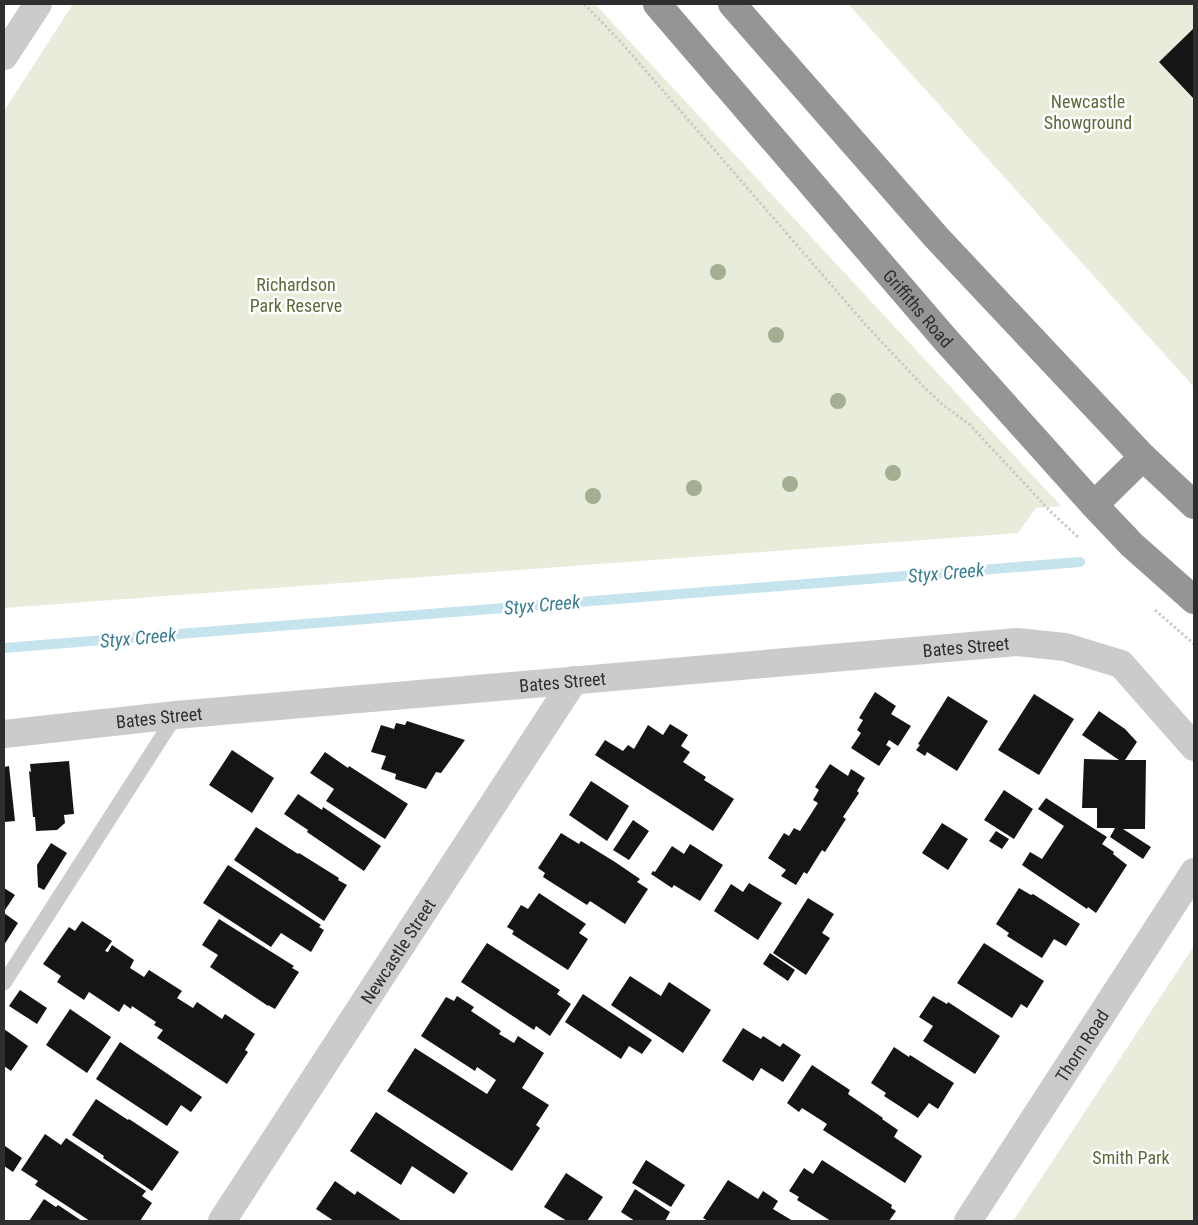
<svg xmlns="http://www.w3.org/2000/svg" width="1198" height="1225" viewBox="0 0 1198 1225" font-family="'Roboto Condensed',sans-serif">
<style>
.green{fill:#e7ecdb}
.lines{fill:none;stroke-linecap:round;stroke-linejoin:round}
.stream{stroke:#c6e4ed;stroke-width:10}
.building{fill:#151515}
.path{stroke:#cbcbcb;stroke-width:3;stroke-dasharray:2.5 2.5;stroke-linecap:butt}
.lane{stroke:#cbcbcb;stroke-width:15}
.street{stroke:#cbcbcb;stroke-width:28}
.highway{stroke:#959595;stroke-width:28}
.tree{fill:#a3ae92}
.labels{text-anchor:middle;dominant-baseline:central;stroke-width:5;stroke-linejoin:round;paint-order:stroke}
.park-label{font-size:18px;fill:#586c39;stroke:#fff}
.street-label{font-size:18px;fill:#2e2e2e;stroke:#fff}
.water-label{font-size:19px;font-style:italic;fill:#387e94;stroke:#fff}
</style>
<rect width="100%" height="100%" fill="#fff"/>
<!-- green -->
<path class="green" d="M 73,4 L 595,4 L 1061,506 L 1036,508 L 1018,533 L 4,608 L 4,111 Z
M 848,4 L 1194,4 L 1194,387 Z
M 1194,946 L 1194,1221 L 1013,1221 Z"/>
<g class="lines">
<!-- stream -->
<path class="stream" d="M 4,648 L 1080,562"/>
</g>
<!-- building -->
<path class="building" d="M 1194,28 L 1194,99 L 1159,62 Z
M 875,692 L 896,706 L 891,714 L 911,726 L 898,746 L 889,740 L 886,745 L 891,748 L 879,766 L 851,748 L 861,733 L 857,730 L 863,720 L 859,718 Z
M 1034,694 L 1074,719 L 1039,775 L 998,750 Z
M 948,696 L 988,721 L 957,771 L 927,752 L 925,756 L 916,750 L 920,745 L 918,744 Z
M 1099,711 L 1125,729 L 1137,742 L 1125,760 L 1146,760 L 1145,829 L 1123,829 L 1151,847 L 1143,859 L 1110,837 L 1115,828 L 1097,828 L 1097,808 L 1082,808 L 1084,759 L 1119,760 L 1082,735 Z
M 407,721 L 465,740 L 441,773 L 436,772 L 426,789 L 395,779 L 396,774 L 381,769 L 386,756 L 371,752 L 381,725 L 394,729 L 396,723 L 405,725 Z
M 670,724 L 688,735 L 681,746 L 690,752 L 683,762 L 706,777 L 704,780 L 734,799 L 713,831 L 595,755 L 605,740 L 623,751 L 628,745 L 634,749 L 648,725 L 663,735 Z
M 232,750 L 274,778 L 252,813 L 209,785 Z
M 325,752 L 348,768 L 349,766 L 408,804 L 385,839 L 326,801 L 334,789 L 310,773 Z
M 69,761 L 74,814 L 64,815 L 65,823 L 57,830 L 36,831 L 35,817 L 33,817 L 29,771 L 31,772 L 30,764 Z
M 830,764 L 848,776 L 851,769 L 865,778 L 857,791 L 859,793 L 843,817 L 846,819 L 825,852 L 822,850 L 807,874 L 804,872 L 796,885 L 781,876 L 786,870 L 768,858 L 784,833 L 789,836 L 794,828 L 800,831 L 818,803 L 813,800 L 819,790 L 815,787 Z
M 9,766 L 15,821 L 4,822 L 4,767 Z
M 591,781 L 629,806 L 607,841 L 569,815 Z
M 1004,790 L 1033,809 L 1014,839 L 984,820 Z
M 298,794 L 322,810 L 323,807 L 381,846 L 364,871 L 307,832 L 308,830 L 284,814 Z
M 1046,798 L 1107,837 L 1102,844 L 1114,852 L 1113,854 L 1127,865 L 1096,913 L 1088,907 L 1087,909 L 1022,865 L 1030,852 L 1042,859 L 1064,826 L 1038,809 Z
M 633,820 L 649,831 L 629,860 L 613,850 Z
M 942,823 L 968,839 L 948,870 L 922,853 Z
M 256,827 L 298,854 L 299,853 L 339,878 L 338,880 L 347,885 L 324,921 L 234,860 Z
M 996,831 L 1009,839 L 1002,849 L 989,841 Z
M 561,833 L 579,844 L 581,841 L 615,862 L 640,879 L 637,882 L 648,889 L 625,924 L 590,901 L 587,905 L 543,877 L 545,873 L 538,868 Z
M 51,843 L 67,853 L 44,890 L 38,887 L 37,865 Z
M 690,844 L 723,865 L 700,901 L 674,885 L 672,888 L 651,874 L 653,871 L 655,872 L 672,846 L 684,854 Z
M 228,865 L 321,925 L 319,927 L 324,930 L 311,952 L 281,933 L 271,947 L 203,903 Z
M 749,883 L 782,903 L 758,940 L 714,911 L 731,884 L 743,892 Z
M 4,888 L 15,895 L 5,910 L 4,909 Z
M 1019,888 L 1031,895 L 1033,894 L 1080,924 L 1066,946 L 1054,939 L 1042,958 L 1007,936 L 1009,933 L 996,924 Z
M 539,893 L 586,924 L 579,933 L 588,939 L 568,970 L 512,934 L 514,931 L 507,927 L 521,905 L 528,909 Z
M 808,898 L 834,914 L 822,933 L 830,938 L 806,975 L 773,953 Z
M 4,913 L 18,923 L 4,945 Z
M 219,919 L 294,966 L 292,968 L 299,972 L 275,1009 L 268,1005 L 268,1006 L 210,967 L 218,955 L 202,945 Z
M 82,921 L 112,941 L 105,951 L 108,952 L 112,945 L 134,960 L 130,968 L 144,977 L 149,970 L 182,991 L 177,998 L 193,1008 L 197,1002 L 222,1019 L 225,1014 L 255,1034 L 245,1050 L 248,1052 L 227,1084 L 157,1038 L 163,1030 L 154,1025 L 156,1022 L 132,1006 L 131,1009 L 124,1004 L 119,1012 L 89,992 L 84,1000 L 57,982 L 61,976 L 43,964 L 69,927 L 75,931 Z
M 487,943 L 560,990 L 557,994 L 571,1004 L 550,1036 L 536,1026 L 534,1030 L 461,982 Z
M 984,943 L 1044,981 L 1027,1008 L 1021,1004 L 1012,1018 L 957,983 Z
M 770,953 L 795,970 L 788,981 L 763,964 Z
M 630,976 L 661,996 L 669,982 L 711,1010 L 683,1053 L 611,1005 Z
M 20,990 L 47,1008 L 37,1024 L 9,1006 Z
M 583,994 L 652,1040 L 642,1054 L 629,1046 L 621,1059 L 565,1022 Z
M 457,996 L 474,1007 L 471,1011 L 501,1031 L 499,1034 L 514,1043 L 518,1036 L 544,1053 L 522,1088 L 549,1105 L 536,1125 L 540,1128 L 512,1171 L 387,1091 L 415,1048 L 487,1094 L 496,1080 L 477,1067 L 475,1071 L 421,1036 L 446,997 L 454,1001 Z
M 933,996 L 947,1004 L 948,1002 L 1000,1036 L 975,1074 L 923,1041 L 933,1026 L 919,1017 Z
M 70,1009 L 111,1037 L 87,1073 L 46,1045 Z
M 743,1028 L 761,1039 L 763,1036 L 780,1047 L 783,1043 L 801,1055 L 783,1082 L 761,1068 L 753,1081 L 722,1061 Z
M 4,1029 L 28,1046 L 11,1071 L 4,1066 Z
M 120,1042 L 202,1097 L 191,1112 L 181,1105 L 167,1126 L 96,1079 Z
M 894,1047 L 909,1057 L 910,1055 L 954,1083 L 938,1109 L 929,1103 L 918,1118 L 884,1096 L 886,1093 L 871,1083 Z
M 812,1065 L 850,1090 L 848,1094 L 883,1118 L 882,1119 L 898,1130 L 894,1137 L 922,1156 L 905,1183 L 823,1130 L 827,1124 L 802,1108 L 799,1112 L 787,1103 Z
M 96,1099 L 128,1120 L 129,1119 L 179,1152 L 152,1191 L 103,1158 L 104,1156 L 72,1135 Z
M 376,1112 L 468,1173 L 454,1194 L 412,1166 L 401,1185 L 350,1151 Z
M 45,1134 L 61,1145 L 66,1138 L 146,1191 L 142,1196 L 152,1203 L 140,1221 L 90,1221 L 35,1185 L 38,1181 L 21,1170 Z
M 5,1146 L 22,1158 L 13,1172 L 4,1166 Z
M 646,1160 L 685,1185 L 671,1207 L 632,1183 Z
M 822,1160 L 892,1205 L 891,1208 L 896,1211 L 889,1221 L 831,1221 L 797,1200 L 799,1197 L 789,1191 L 804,1168 L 813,1174 Z
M 566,1173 L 603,1197 L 587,1221 L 567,1221 L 544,1207 Z
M 728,1180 L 758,1199 L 763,1191 L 778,1201 L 773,1209 L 793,1221 L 708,1221 L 703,1218 Z
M 335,1181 L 355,1195 L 357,1191 L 402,1221 L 334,1221 L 316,1209 Z
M 635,1189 L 670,1212 L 665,1221 L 635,1221 L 621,1212 Z
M 44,1199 L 56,1207 L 58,1205 L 82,1221 L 29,1221 Z"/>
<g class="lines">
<!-- path -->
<path class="path" d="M 584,4 L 620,41 L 866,325 L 923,386 L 942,404 L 970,425 L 1050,511 L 1078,537
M 1155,610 L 1194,644"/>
<!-- lane -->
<path class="lane" d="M 4,983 L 176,715"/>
<!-- street -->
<g class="street">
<path d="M 4,56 L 38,4"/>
<path id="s1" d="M 4,734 L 176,715 L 1017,642 L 1065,647 L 1121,664 L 1194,747"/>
<path id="s2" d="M 222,1221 L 574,680"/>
<path id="s3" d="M 968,1221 L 1194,872"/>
</g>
<!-- highway -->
<g class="highway">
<path id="s4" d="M 657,4 L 945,339 L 1094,505 L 1132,545 L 1194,600"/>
<path d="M 732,4 L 937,238 L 1143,457 L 1194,505"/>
<path d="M 1094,505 L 1143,457"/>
</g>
</g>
<!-- trees -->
<g class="tree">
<circle cx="718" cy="272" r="8"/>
<circle cx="776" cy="335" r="8"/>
<circle cx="838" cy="401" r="8"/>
<circle cx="893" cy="473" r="8"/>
<circle cx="790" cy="484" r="8"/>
<circle cx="694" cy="488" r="8"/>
<circle cx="593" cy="496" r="8"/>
</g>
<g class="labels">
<!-- park labels -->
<g class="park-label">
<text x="1088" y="101">Newcastle<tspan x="1088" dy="21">Showground</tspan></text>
<text x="296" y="284">Richardson<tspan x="296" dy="21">Park Reserve</tspan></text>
<text x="1131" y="1157">Smith Park</text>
</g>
<!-- street labels -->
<g class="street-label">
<text stroke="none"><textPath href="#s4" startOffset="401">Griffiths Road</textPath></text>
<text stroke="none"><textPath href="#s1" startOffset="966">Bates Street</textPath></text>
<text stroke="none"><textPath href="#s1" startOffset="561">Bates Street</textPath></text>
<text stroke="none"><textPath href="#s1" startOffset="156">Bates Street</textPath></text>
<text stroke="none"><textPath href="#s2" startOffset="322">Newcastle Street</textPath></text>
<text stroke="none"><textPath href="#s3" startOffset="209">Thorn Road</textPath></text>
</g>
<!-- water labels -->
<g class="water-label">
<text transform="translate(946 573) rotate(-5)">Styx Creek</text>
<text transform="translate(542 605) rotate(-5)">Styx Creek</text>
<text transform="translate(138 638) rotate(-5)">Styx Creek</text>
</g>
</g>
<!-- border -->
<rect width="1198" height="1225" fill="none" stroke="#2e2e2e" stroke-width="10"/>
</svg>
